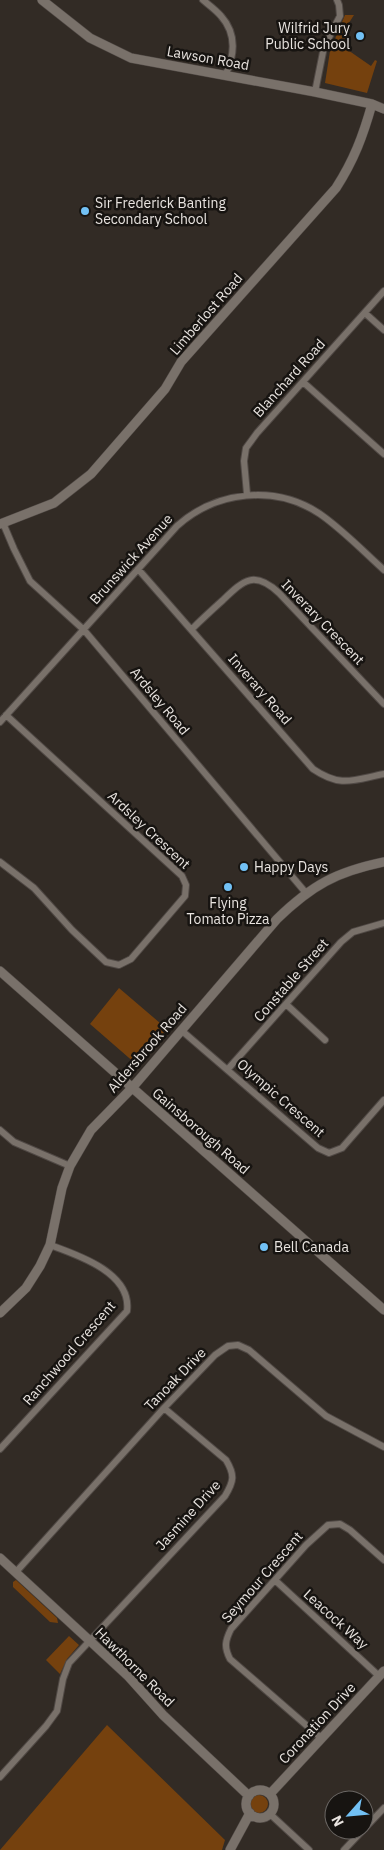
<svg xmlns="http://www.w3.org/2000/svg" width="384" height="1850" viewBox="0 0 384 1850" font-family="'IBM Plex Sans',sans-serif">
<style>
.green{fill:#75410e}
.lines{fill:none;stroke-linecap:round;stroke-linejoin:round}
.street-casing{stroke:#504945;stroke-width:8}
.secondary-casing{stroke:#504945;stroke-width:10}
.street{stroke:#79716a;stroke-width:6}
.secondary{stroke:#79716a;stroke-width:9}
.poi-dot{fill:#72c1f5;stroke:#171411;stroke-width:2}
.labels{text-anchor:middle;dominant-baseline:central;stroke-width:5;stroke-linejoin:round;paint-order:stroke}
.poi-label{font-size:14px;fill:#e9e4e0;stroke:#171411;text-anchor:start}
.street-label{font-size:14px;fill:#e9e4e0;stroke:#171411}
</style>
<rect width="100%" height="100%" fill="#322b25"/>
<!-- green -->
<path class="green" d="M 345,15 L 354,15 L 343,32 L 348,37 L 348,42 L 345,48 L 371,66 L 375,60 L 377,61 L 367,93 L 325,83 L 330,51 Z
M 119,988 L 167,1029 L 136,1064 L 90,1024 Z
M 16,1580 L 57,1618 L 58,1623 L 50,1622 L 13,1587 L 13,1582 Z
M 69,1636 L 79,1645 L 67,1659 L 60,1674 L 46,1660 Z
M 107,1725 L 225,1840 L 222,1850 L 0,1850 Z
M250 1804a9 9 0 1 1 18 0a9 9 0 1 1-18 0Z"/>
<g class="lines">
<!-- street casing -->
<g class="street-casing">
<path id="street" d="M 203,0 C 209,5 216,10 221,16 C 237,34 235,55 225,76
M 315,92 L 324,47 L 340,16 L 339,5 L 337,0
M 365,313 L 384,330
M 303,382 L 384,454
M 247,494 L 244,461 L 246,448 L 257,433 L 384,291
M 3,523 L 14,549 L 30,581 L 84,630 L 306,893
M 138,569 L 313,769 C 341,788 353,780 384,774
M 192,629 C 202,619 213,609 223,600 C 244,580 254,570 279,593 L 384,704
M 0,722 L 177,526 C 216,491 275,484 320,514 C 343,530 363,551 384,570
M 0,862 L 34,888 L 72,930 L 106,962 L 119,965 L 131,959 L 185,896 L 186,885 L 182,876 L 6,715
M 287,1005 L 325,1040
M 181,1030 L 318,1148 L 329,1153 L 342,1148 L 384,1100
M 228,1069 L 341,942 L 353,932 L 384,923
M 0,1130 L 14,1142 L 70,1166
M 0,1449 L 127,1311 C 132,1273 78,1255 50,1245
M 16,1572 L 164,1408 L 215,1355 L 228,1346 L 238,1345 L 249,1350 L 326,1416 L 384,1447
M 276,1581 L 379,1676
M 321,1738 L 230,1659 C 224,1647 225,1641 231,1629 L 306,1545 L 328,1525 L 340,1524 L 350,1530 L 384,1560
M 0,1777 L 46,1726 L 57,1711 L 63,1679 L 69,1663 L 225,1496 C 234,1481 235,1475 226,1460 L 164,1408
M 270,1814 L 309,1850
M 364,1829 L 384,1808
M 344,1850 L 363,1830"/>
</g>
<!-- secondary casing -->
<g class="secondary-casing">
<path id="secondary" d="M 42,0 L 90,38 L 131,58 L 315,92 L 372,104 L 384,109
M 0,524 L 54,503 L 91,474 L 165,389 L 181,362 L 336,188 C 354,160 363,136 372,104
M 0,971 L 384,1310
M 0,1313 L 26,1288 L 40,1266 L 50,1245 L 62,1188 L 70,1166 L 91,1130 L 132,1088 L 277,919 C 312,885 336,872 384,862
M 0,1558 L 128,1676 L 163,1715 L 249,1796
M246 1804a14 14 0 1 1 28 0a14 14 0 1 1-28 0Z
M 270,1794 L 384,1671
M 230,1850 L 250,1813"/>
</g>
<!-- street -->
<use href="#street" class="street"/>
<!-- secondary -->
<use href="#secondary" class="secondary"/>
</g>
<!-- markers -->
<g class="poi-dot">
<circle cx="360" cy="36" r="5"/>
<circle cx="85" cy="211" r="5"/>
<circle cx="244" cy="867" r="5"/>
<circle cx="228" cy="887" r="5"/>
<circle cx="264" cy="1247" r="5"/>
</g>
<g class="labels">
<!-- poi labels -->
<g class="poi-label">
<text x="350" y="28" text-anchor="end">Wilfrid Jury<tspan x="350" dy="16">Public School</tspan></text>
<text x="95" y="203">Sir Frederick Banting<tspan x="95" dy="16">Secondary School</tspan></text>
<text x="254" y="867">Happy Days</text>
<text x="228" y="903" text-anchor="middle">Flying<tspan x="228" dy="16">Tomato Pizza</tspan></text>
<text x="274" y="1247">Bell Canada</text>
</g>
<!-- street labels -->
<g class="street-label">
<text transform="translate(208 58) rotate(10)">Lawson Road</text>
<text transform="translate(206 314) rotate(-49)">Limberlost Road</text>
<text transform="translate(289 378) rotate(-48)">Blanchard Road</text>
<text transform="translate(131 559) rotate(-48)">Brunswick Avenue</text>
<text transform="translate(323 622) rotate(46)">Inverary Crescent</text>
<text transform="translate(260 689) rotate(49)">Inverary Road</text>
<text transform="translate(160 701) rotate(50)">Ardsley Road</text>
<text transform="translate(149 830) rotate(43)">Ardsley Crescent</text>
<text transform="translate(291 980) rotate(-49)">Constable Street</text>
<text transform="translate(147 1048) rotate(-49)">Aldersbrook Road</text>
<text transform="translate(281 1098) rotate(41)">Olympic Crescent</text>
<text transform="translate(201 1131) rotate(41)">Gainsborough Road</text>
<text transform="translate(69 1353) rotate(-49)">Ranchwood Crescent</text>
<text transform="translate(175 1379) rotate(-46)">Tanoak Drive</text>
<text transform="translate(188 1515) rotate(-48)">Jasmine Drive</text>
<text transform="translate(262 1577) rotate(-49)">Seymour Crescent</text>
<text transform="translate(336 1619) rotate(42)">Leacock Way</text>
<text transform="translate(135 1667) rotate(45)">Hawthorne Road</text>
<text transform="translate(317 1723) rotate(-47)">Coronation Drive</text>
</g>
</g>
<!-- north arrow -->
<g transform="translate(349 1815) rotate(243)"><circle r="24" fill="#171411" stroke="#6b6764"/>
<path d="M0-4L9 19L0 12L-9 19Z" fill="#72c1f5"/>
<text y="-8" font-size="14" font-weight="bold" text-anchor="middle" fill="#e9e4e0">N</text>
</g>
</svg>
